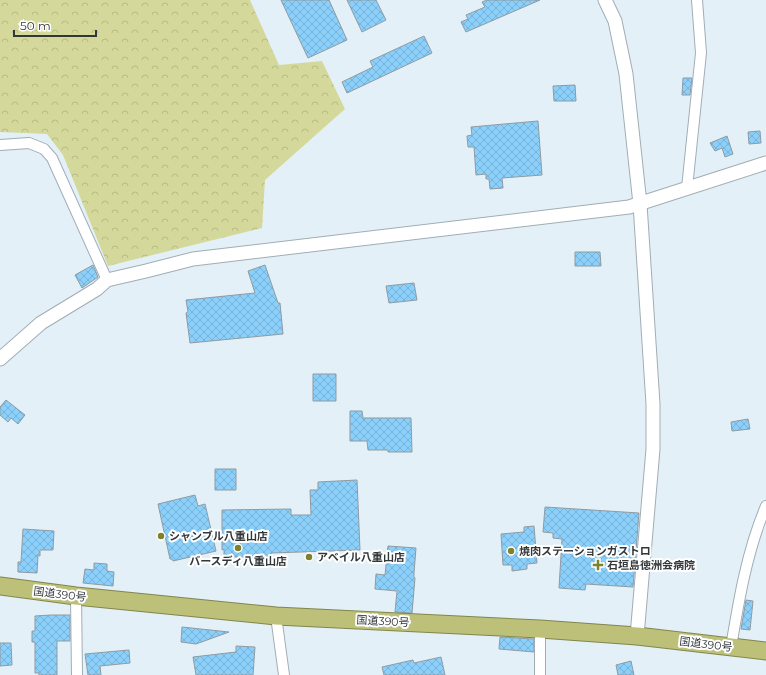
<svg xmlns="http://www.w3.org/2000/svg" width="766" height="675" viewBox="0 0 766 675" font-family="Montserrat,'Noto Sans JP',sans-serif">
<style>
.park{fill:url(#park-crowns)}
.building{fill:url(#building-cross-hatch);stroke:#8f9ba2}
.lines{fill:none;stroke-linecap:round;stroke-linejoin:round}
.minor-casing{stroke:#a1adb5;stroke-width:12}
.tertiary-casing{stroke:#a1adb5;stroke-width:15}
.trunk-casing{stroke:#81864d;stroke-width:19}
.minor{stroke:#fff;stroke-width:10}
.tertiary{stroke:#fff;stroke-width:13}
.trunk{stroke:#bcc078;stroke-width:17}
.poi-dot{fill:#7e822d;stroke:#fff;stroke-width:1.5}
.labels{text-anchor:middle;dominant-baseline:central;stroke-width:4;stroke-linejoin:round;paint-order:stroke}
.poi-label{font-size:11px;font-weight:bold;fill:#32373a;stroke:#fff;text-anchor:start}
.street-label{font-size:11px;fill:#32373a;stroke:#fff}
</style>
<defs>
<pattern id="park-crowns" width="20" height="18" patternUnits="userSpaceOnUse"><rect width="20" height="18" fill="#d4d99b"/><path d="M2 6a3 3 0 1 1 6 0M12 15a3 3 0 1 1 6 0" fill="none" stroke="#b6bb86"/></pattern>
<pattern id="building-cross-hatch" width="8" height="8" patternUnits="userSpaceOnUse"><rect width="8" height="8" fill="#8ad0fa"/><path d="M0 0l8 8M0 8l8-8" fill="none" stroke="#78b3d7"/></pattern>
</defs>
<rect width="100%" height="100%" fill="#e4f0f8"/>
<!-- park -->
<path class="park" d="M 0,0 L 250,0 L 279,65 L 322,61 L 345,109 L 265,180 L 262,228 L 108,266 L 63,155 L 47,134 L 0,132 Z"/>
<!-- building -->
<path class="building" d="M 281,0 L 329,0 L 347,40 L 308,58 Z
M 347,0 L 376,0 L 386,20 L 362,32 Z
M 487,0 L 540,0 L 466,32 L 461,22 L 468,19 L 466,15 L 485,7 L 482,2 Z
M 424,36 L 432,53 L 347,93 L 342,82 L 373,67 L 370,61 Z
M 683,78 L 692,78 L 690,95 L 682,95 Z
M 575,85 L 576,101 L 554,101 L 553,86 Z
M 538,121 L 542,175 L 502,178 L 503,188 L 490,189 L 489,179 L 486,179 L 486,174 L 476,175 L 474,147 L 468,147 L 467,136 L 472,135 L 471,127 Z
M 760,131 L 761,143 L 749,144 L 748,132 Z
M 727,136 L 733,154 L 725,157 L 722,148 L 715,151 L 710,143 Z
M 575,252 L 600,252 L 601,266 L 575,266 Z
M 93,265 L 98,277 L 82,288 L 75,275 Z
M 265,265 L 278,303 L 280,303 L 283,334 L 190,343 L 186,313 L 188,312 L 186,300 L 255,293 L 248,271 Z
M 414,283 L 417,300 L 389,303 L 386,286 Z
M 313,374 L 336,374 L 336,401 L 313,401 Z
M 6,400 L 25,415 L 18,424 L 11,418 L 8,422 L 0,415 L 0,407 Z
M 350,411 L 362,411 L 363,418 L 411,418 L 412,452 L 388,452 L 388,450 L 368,450 L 367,441 L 350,441 Z
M 748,419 L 750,429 L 732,431 L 731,422 Z
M 215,469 L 236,469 L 236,490 L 215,490 Z
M 357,480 L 360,550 L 271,553 L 271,557 L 224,557 L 224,549 L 222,550 L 222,510 L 291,509 L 291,515 L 311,515 L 310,490 L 318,490 L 318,482 Z
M 195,495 L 198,506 L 205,504 L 216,551 L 173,561 L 172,559 L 170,559 L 158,504 Z
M 545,507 L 639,513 L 633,587 L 586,584 L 585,590 L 559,588 L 562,539 L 553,538 L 553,533 L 543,532 Z
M 534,526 L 537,563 L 527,564 L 527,569 L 512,571 L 512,565 L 503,565 L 501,534 L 524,532 L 524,527 Z
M 23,529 L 54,531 L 53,550 L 40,550 L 40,556 L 38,555 L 37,573 L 18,572 L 18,562 L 21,562 Z
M 388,546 L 416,548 L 414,573 L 414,577 L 415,578 L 412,613 L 395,612 L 397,591 L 375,589 L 376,574 L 385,575 Z
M 94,563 L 107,564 L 107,571 L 114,572 L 113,586 L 83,583 L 85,569 L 94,570 Z
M 746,600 L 753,601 L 750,630 L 741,629 Z
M 51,615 L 70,615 L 70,641 L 57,641 L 57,675 L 39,675 L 39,673 L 35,673 L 35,642 L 32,642 L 32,631 L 35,631 L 35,616 Z
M 182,627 L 229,632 L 196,644 L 181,642 Z
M 500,637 L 534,639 L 534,652 L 499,649 Z
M 0,643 L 11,643 L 12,665 L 0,666 Z
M 236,646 L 255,647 L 253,675 L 196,675 L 193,657 L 236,652 Z
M 129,650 L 130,663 L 100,666 L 101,675 L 88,675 L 85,654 Z
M 441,657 L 445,675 L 384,675 L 382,667 L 413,660 L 414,663 Z
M 631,661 L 634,675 L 618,675 L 616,665 Z"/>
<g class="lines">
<!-- minor casing -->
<g class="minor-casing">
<path id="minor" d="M 0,145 L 29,143 L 44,149 L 52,158 L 107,280
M 687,188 L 701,53 L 697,0
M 76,596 L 77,675
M 276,616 L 284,675
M 731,647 C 739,599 747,551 766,506
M 540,675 L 540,629"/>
</g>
<!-- tertiary casing -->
<g class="tertiary-casing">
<path id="tertiary" d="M 605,0 L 615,21 L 626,74 L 640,204 L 653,404 L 653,449 L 637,636
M 0,359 L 41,323 L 97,289 L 107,280 L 146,271 L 193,259 L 629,207 L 766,163"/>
</g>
<!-- trunk casing -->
<g class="trunk-casing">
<path id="trunk" d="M 0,586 L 76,596 L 276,616 L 540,629 L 637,636 L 766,651"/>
</g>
<!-- minor -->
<use href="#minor" class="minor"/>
<!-- tertiary -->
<use href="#tertiary" class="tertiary"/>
<!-- trunk -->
<use href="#trunk" class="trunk"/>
</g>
<!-- markers -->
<g class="poi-dot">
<circle cx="161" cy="536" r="4"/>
<circle cx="238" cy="548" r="4"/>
<circle cx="511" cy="551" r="4"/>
<circle cx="309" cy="557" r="4"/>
<path d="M596 559h4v4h4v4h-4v4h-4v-4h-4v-4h4z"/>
</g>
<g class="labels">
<!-- poi labels -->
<g class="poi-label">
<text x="169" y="536">シャンブル八重山店</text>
<text x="519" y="551">焼肉ステーションガストロ</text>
<text x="317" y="557">アベイル八重山店</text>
<text x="238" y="561" text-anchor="middle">バースディ八重山店</text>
<text x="607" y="565">石垣島徳洲会病院</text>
</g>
<!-- street labels -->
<g class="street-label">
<text transform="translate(60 594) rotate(7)">国道390号</text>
<text transform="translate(383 621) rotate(3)">国道390号</text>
<text transform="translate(706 644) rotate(7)">国道390号</text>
</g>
</g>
<!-- scale -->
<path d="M14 30v6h82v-6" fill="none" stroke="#32373a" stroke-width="2"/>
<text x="20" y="30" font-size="12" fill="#32373a" stroke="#ffffff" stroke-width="3" paint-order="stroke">50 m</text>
</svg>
